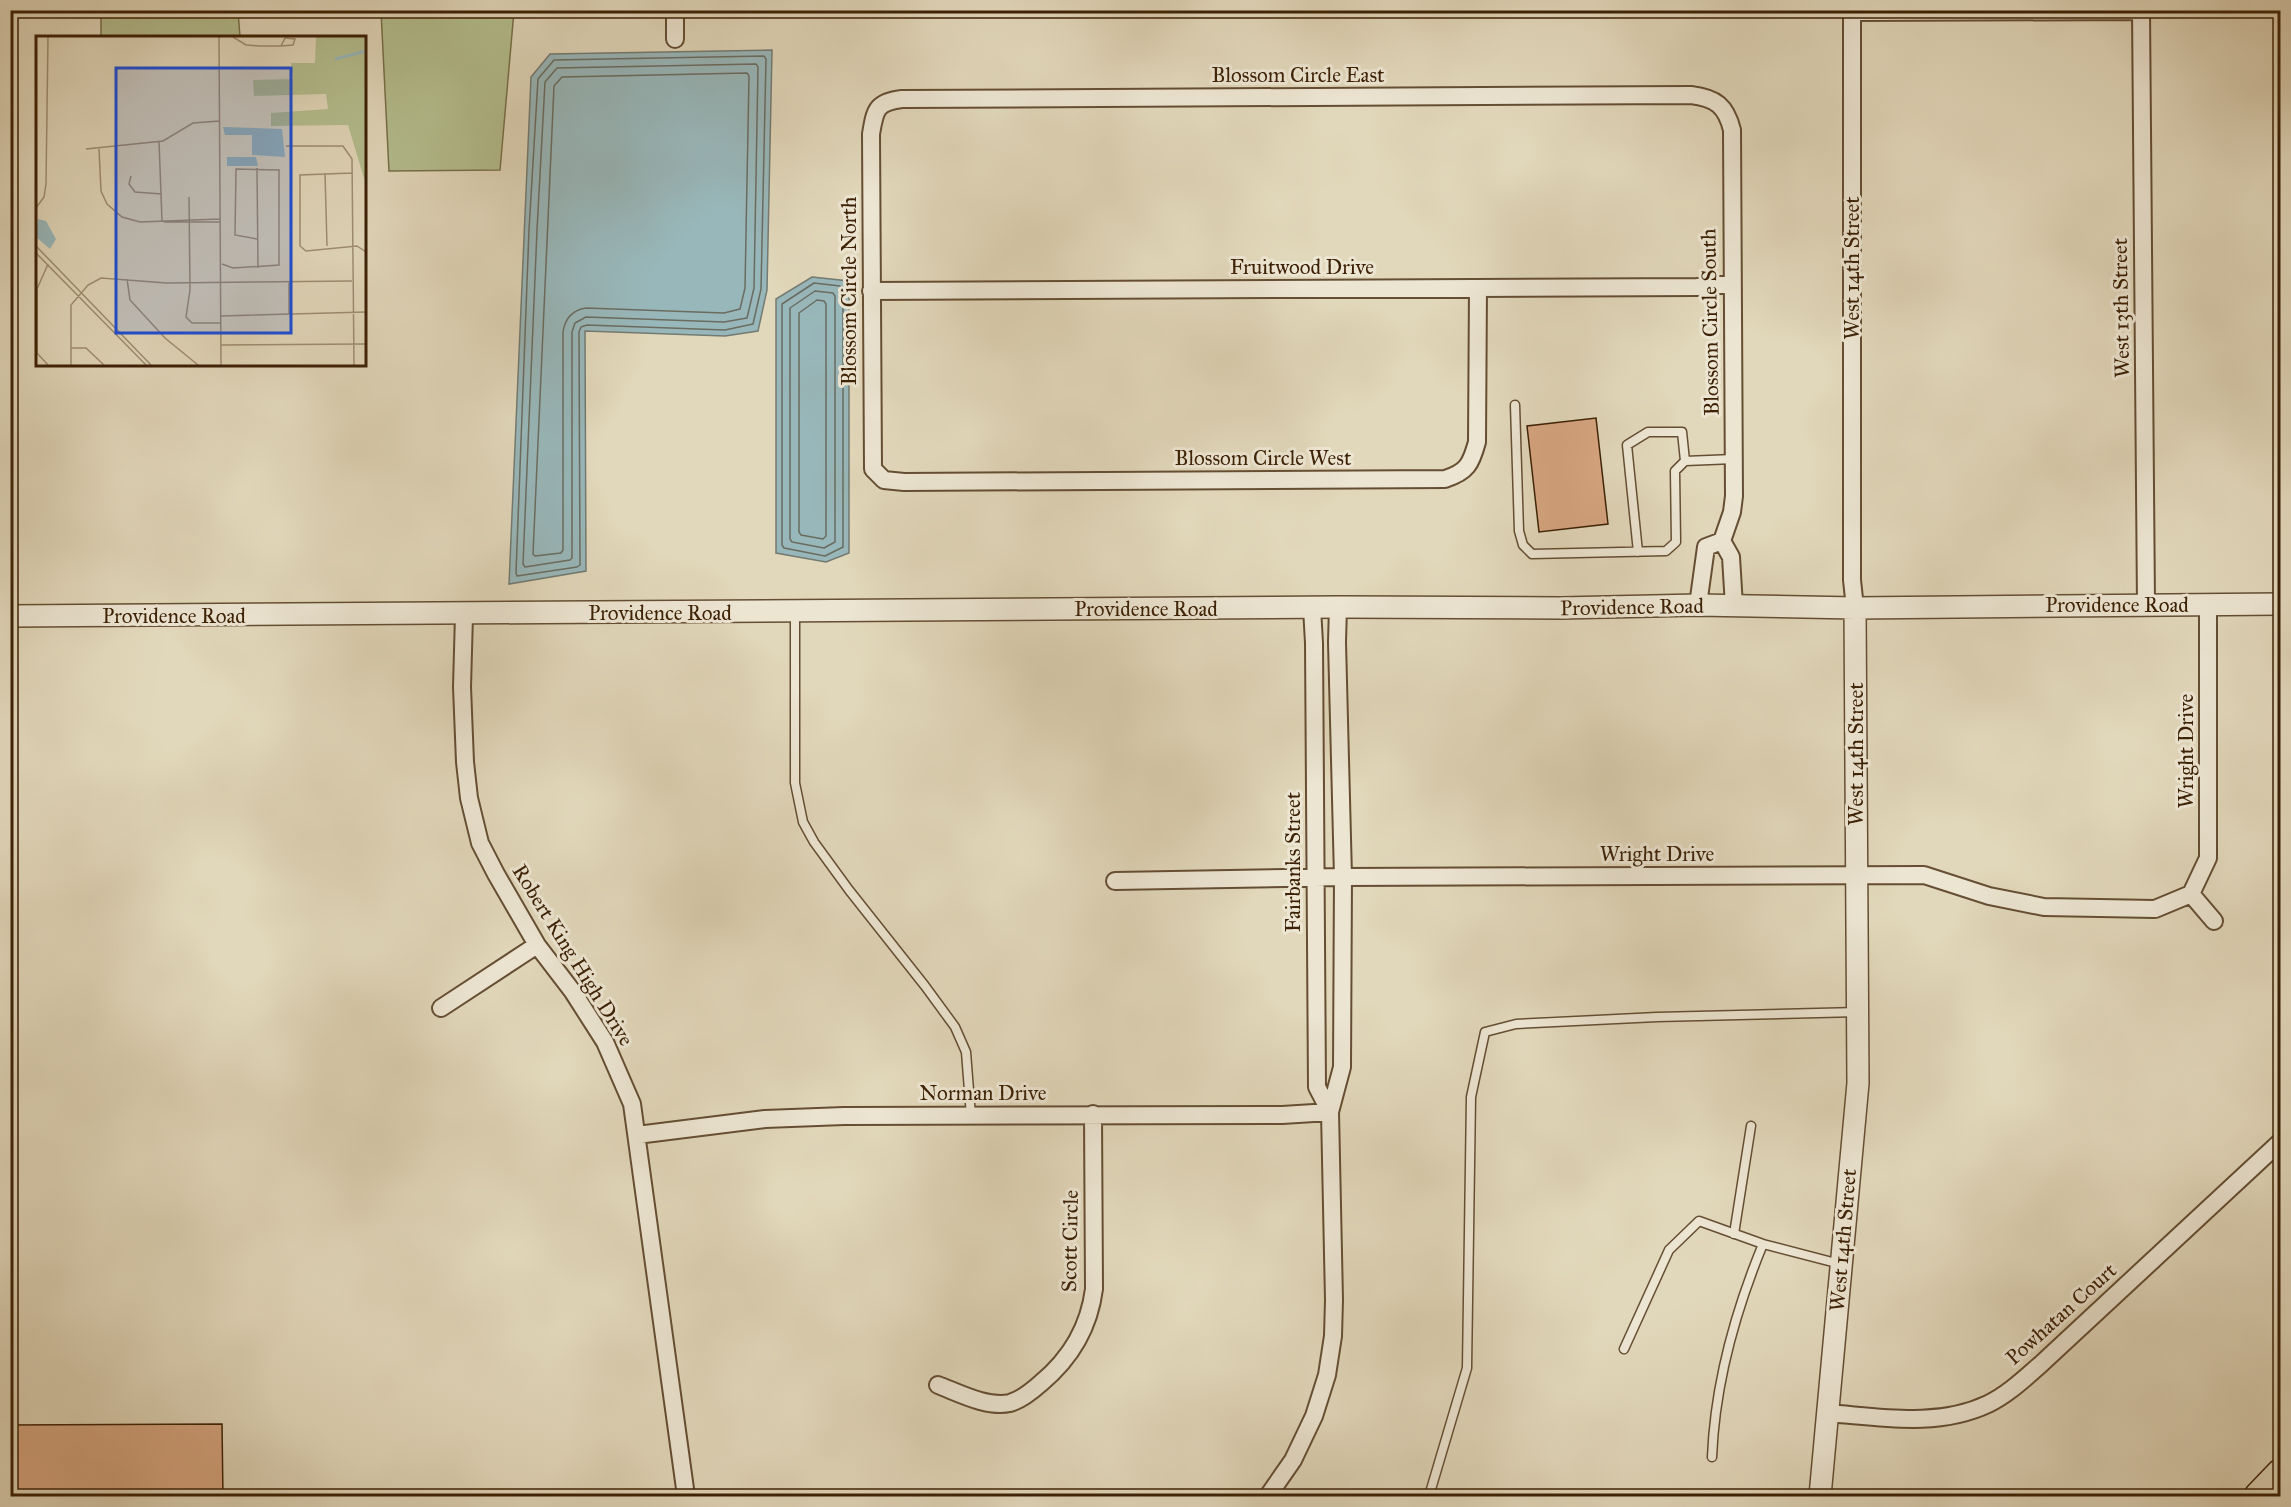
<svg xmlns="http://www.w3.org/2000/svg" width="2291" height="1507" viewBox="0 0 2291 1507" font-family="'IM FELL Great Primer',serif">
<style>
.green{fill:#b4be8f;stroke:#78704a;stroke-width:1.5}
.water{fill:#98b7ba;stroke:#737b72;stroke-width:1.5}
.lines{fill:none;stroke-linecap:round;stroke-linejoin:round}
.shore{stroke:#6a6c60;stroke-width:1.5}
.building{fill:#d7a681;stroke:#3c2106;stroke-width:1.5}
.service-casing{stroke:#654e33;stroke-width:11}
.minor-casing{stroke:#654e33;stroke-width:20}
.tertiary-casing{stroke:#654e33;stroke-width:24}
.primary-casing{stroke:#3c2106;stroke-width:30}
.service{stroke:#ece5d2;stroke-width:8}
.minor{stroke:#ece5d2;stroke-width:16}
.tertiary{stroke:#ece5d2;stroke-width:21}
.primary{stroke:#e1d7ba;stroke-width:27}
.labels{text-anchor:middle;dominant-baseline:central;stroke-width:6;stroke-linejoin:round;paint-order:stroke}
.street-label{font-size:21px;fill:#3c2106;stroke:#ece5d2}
.inset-river{fill:none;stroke:#98b7ba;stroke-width:3}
.inset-road{fill:none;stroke:#9f8e72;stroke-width:1.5}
.view{fill:#1d4ed8;fill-opacity:0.15;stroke:#1d4ed8;stroke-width:3}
.inset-edge{fill:none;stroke:#3c2106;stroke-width:3}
</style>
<rect width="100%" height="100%" fill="#e1d7ba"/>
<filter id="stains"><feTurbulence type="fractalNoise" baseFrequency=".00333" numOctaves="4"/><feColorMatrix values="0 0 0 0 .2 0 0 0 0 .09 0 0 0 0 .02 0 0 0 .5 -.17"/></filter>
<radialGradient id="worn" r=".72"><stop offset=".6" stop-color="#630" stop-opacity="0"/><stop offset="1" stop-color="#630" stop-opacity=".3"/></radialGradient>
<!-- green -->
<path class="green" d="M 101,11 L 238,11 L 240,37 L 101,37 Z
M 381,11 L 514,11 L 500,170 L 389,171 Z"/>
<!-- water -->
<path class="water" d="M 772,50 L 767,290 L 758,331 L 725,336 L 585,331 L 586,571 L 509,584 L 531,77 L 550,54 Z
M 812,277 L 849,281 L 849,553 L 826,562 L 776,553 L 776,299 Z"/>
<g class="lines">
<!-- shore -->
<path class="shore" d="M 764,56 L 766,59 L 761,289 L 753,324 L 725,330 L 587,325 L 581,327 L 579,332 L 580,565 L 577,567 L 517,576 L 516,573 L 529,230 L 538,79 L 554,60 Z
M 756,64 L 758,67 L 754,288 L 747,318 L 724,322 L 586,317 L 575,323 L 572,332 L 572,558 L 570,560 L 525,567 L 523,564 L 537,230 L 545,82 L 557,68 Z
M 747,73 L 749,76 L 745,288 L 740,309 L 724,313 L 586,308 C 573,310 565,318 563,332 L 563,550 L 561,553 L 535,556 L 533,554 L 554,86 L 562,77 Z
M 814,283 L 840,286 L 843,289 L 843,547 L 825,556 L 784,548 L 782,545 L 782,304 Z
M 815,291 L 833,293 L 835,296 L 835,542 L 824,548 L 792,542 L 790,539 L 790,308 Z
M 817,300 L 824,301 L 826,304 L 826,536 L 823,539 L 801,535 L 799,532 L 799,313 Z"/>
</g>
<!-- building -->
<path class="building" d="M 1596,418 L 1608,524 L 1539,532 L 1527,426 Z
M 222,1424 L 223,1497 L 10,1497 L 10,1425 Z"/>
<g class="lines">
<!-- service casing -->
<g class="service-casing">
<path id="service" d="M 1515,405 L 1519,531 L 1523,545 L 1532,554 L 1666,551 L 1676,542 L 1675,471 L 1685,461 L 1734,459
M 1638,552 L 1627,445 L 1648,432 L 1682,432 L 1685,461
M 795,612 L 795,783 L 803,822 L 814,842 L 849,890 L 925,986 L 955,1027 L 966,1052 L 971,1116
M 1734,1234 L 1751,1126
M 1624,1349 L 1669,1250 L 1699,1221 L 1763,1244 L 1840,1264
M 1712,1457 C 1715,1382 1735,1312 1763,1244
M 1429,1496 L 1467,1368 L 1471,1097 L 1485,1032 L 1516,1024 L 1657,1017 L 1858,1012"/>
</g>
<!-- minor casing -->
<g class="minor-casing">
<path id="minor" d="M 675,10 L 675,39
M 1852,10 L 1852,580 L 1855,608
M 2141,10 L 2146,605
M 1852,12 L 2141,11
M 1478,288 L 1477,442 C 1471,464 1467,472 1445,479 L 904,482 L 884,480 L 873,469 L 871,134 C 875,110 876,102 902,99 L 1691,95 C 1716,98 1726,106 1732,130 L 1734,496 L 1732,512 L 1722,541 L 1731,557 L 1734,606
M 871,291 L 1697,287 L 1732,284
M 1698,605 L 1706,547 L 1722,541
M 1312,608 L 1314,643 L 1317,1087 L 1330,1112
M 464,615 L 462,687 L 465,762 L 469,798 L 480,843 L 496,874 L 537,945 L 573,992 L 605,1042 L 632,1104 L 686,1496
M 1115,881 L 1343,877 L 1924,875 L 1989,896 L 2044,907 L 2155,909 L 2191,894 L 2208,858 L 2208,605
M 2191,894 L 2214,921
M 441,1008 L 537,945
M 637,1135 L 765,1119 L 844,1116 L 1282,1115 L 1330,1112
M 938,1385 C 959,1393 987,1408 1010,1403 C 1021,1400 1032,1391 1041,1383 C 1071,1358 1089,1328 1094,1289 L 1093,1114
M 1827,1413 C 1881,1417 1937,1428 1988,1404 C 2007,1395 2024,1379 2040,1365 L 2280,1142
M 1268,1496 L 1293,1460 L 1314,1416 L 1327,1375 L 1333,1336 L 1334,1300 L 1330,1112 L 1342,1067 L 1343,877 L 1337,642 L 1338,607"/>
</g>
<!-- tertiary casing -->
<g class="tertiary-casing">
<path id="tertiary" d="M 10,616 L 1338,607 L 1561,608 L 1698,605 L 1855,608 L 2280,604
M 1820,1496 L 1858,1083 L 1855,608"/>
</g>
<!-- primary casing -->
<g class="primary-casing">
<path id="primary" d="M 2258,1496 L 2280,1473"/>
</g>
<!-- service -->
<use href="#service" class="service"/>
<!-- minor -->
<use href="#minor" class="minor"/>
<!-- tertiary -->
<use href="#tertiary" class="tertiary"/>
<!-- primary -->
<use href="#primary" class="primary"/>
</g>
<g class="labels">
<!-- street labels -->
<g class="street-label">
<text x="1298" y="75">Blossom Circle East</text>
<text x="1302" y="267">Fruitwood Drive</text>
<text transform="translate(1852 268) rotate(-90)">West 14th Street</text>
<text transform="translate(849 291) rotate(-90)">Blossom Circle North</text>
<text transform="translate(2121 308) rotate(-91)">West 13th Street</text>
<text transform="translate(1710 322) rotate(-91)">Blossom Circle South</text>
<text x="1263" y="458">Blossom Circle West</text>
<text x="2117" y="605">Providence Road</text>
<text transform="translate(1632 607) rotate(-1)">Providence Road</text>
<text x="1146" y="609">Providence Road</text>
<text x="660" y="613">Providence Road</text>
<text x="174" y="616">Providence Road</text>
<text transform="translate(2186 751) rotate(-90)">Wright Drive</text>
<text transform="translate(1856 754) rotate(-90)">West 14th Street</text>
<text x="1657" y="854">Wright Drive</text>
<text transform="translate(1293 862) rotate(-90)">Fairbanks Street</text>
<text transform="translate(573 955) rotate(58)">Robert King High Drive</text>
<text x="983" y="1093">Norman Drive</text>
<text transform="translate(1843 1240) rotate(-85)">West 14th Street</text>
<text transform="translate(1070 1241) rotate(-89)">Scott Circle</text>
<text transform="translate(2061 1314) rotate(-42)">Powhatan Court</text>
</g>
</g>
<!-- overview -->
<g transform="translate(36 36)">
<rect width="330" height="330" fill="#e1d7ba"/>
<path d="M 280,1 L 330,1 L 330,149 L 312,89 L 235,90 L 235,77 L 292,73 L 290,58 L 218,60 L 217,44 L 257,43 L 255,27 L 279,27 Z" fill="#b4be8f"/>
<path d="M 187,91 L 246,93 L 249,121 L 216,119 L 216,99 L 189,99 ZM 191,121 L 220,121 L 222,130 L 191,130 ZM 2,183 L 10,185 L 20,203 L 14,213 L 0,201 Z" fill="#98b7ba"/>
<path class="inset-river" d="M 299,23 L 330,15"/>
<path class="inset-road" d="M 183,1 L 185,329M 197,1 L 210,9 L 223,10 L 245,10 L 257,9 L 259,3 L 249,2 L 245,10M 123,105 L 126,185M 250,110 L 307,110 L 316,123 L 318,329M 50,113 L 127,105 L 157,87 L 184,85M 63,113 L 65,155 L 71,168 L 86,181 L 104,186 L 184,183M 221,132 L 222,232M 289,137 L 291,210M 316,137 L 264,139 L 264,210 L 270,215 L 321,210 L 330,216M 95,140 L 93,148 L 99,156 L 126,158M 153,161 L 154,254 L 150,281 L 156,287 L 185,287M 0,172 L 8,161 L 10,148 L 12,1M 128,186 L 184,186M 0,210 L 115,329M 0,217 L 110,329M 12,228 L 1,253 L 1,317 L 12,329M 186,228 L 197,232 L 243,229 L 243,134 L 200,133 L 199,199 L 221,203M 91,243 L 94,264 L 129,302 L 162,329M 253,246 L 253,279M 185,280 L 330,276M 185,309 L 330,308M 35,312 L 50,312 L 68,329M 35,329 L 35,269 L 52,249 L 65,242 L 130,247 L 316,245"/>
<path class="view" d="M 80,32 L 255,32 L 255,297 L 80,297 Z"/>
<rect width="330" height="330" class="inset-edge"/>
</g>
<!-- margin -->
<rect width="2291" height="1507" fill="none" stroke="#e1d7ba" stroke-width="36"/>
<rect x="12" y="12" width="2267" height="1483" fill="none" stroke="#3c2106" stroke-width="3"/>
<rect x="18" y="18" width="2255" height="1471" fill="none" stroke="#3c2106" stroke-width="1.5"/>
<rect width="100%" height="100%" filter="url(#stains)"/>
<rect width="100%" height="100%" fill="url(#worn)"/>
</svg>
